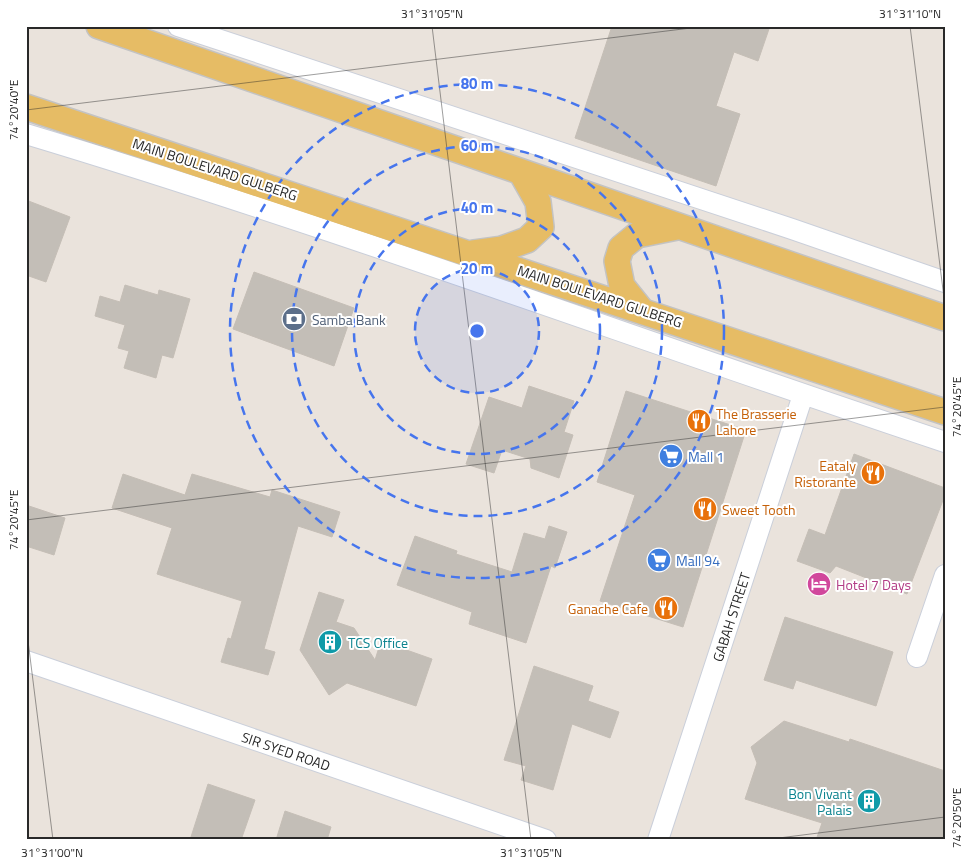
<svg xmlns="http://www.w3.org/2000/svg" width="971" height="866" viewBox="0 0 971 866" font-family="'Titillium Web',sans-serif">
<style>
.building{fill:#c3beb7;stroke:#c5beb6}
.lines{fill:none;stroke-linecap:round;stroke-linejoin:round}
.minor-casing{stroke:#cacfda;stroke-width:22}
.major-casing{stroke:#c3c3c3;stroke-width:28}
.minor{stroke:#fff;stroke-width:20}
.major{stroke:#e6bc65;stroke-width:25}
.ticks{fill:none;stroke:#292929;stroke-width:1;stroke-opacity:0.45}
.ring{fill:none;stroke:#4675ed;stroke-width:2.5;stroke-dasharray:9 6}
.labels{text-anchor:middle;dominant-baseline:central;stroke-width:4;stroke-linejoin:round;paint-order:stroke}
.street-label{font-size:14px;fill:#292929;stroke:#fff}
.service-label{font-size:14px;fill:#4e5e75;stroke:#fff;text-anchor:start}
.food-label{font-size:14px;fill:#c56008;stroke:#fff;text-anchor:start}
.shop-label{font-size:14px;fill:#366cbe;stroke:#fff;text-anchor:start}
.hotel-label{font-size:14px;fill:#b23c85;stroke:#fff;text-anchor:start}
.culture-label{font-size:14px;fill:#0d838f;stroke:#fff;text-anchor:start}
.centre{fill:#4675ed;stroke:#fff;stroke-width:2.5}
.ring-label{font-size:15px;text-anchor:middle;font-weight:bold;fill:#4675ed;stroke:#fff;stroke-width:4;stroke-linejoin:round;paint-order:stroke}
.neatline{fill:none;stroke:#292929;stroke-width:2}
.ticks-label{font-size:12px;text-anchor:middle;fill:#292929}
</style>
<rect width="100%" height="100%" fill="#eae3dc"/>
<!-- building -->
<path class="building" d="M 612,26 L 770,26 L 758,61 L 734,52 L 716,106 L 740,114 L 716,186 L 575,138 Z
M 26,200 L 70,217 L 46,282 L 26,275 Z
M 254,272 L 354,308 L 334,366 L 233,329 Z
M 125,285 L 158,295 L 159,290 L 190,299 L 173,358 L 162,355 L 156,378 L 124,368 L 129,351 L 118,348 L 125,325 L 95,316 L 100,296 L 120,302 Z
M 529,386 L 574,401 L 564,432 L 573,435 L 559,478 L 531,468 L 530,459 L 502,450 L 494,473 L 466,464 L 489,397 L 522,408 Z
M 626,391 L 746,430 L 683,627 L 600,601 L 635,495 L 597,482 Z
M 854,454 L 945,488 L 945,495 L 907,594 L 836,566 L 830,573 L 797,561 L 809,529 L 825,535 Z
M 123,474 L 185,495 L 192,474 L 270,497 L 272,490 L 340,512 L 332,537 L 298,526 L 264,649 L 275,652 L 268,675 L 221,662 L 228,638 L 231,639 L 242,601 L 157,574 L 172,528 L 112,508 Z
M 26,505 L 65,518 L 54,555 L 26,546 Z
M 549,526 L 567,532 L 555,568 L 551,566 L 526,643 L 469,624 L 472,612 L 397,585 L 415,536 L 457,551 L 456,554 L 512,572 L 524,533 L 545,539 Z
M 319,592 L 344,600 L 336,622 L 354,628 L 375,660 L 381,641 L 432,659 L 416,706 L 347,683 L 329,695 L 300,650 Z
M 785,617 L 893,652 L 876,706 L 796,680 L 793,689 L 764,680 Z
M 534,666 L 593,686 L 588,701 L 619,712 L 610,738 L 572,724 L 553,790 L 521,780 L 526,766 L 504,760 Z
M 784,721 L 849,742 L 850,739 L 945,771 L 945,840 L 816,840 L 822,823 L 745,799 L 757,763 L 751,747 Z
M 208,784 L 255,800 L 241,840 L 190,840 Z
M 285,811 L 331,827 L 327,840 L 276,840 Z"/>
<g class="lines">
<!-- minor casing -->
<g class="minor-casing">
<path id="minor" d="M 178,26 L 792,229 L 945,282
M 26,134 C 335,227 638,340 945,442
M 917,657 L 945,575
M 26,661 L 546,840
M 658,840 L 803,395"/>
</g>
<!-- major casing -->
<g class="major-casing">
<path id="major" d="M 99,26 L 945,318
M 26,107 L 945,412
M 473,253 L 502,249 L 527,240 L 541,227 L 538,202 L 521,172
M 642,311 L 622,286 L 617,261 L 621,248 L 637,235 L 677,227"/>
</g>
<!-- minor -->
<use href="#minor" class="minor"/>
<!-- major -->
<use href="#major" class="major"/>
</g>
<!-- ticks -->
<path class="ticks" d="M 432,26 L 531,840M 910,26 L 945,306M 26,110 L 707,26M 26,520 L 945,407M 26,625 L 53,840M 763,840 L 945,817"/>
<!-- distance rings -->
<circle cx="477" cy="331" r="62" fill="#4675ed" fill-opacity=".12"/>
<g class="ring">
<circle cx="477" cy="331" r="62"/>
<circle cx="477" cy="331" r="123"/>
<circle cx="477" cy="331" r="185"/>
<circle cx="477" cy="331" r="247"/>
</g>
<!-- icons -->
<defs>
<g id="bank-disc" transform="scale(1.25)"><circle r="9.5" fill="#5c6f8a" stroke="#fff"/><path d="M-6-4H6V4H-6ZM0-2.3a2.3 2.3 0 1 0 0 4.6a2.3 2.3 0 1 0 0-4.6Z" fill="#fff"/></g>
<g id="restaurant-disc" transform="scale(1.25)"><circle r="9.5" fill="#e8710a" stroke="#fff"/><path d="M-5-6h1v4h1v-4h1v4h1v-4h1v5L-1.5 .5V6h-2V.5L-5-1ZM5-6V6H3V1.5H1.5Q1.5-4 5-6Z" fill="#fff"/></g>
<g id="supermarket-disc" transform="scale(1.25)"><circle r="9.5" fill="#3f7fe0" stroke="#fff"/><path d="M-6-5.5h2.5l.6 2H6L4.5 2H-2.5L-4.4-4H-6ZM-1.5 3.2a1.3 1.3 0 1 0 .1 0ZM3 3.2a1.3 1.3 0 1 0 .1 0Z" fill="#fff"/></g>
<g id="hotel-disc" transform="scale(1.25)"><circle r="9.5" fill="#d1479c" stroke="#fff"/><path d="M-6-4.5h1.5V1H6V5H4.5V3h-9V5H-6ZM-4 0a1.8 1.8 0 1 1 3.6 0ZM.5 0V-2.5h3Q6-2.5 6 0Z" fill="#fff"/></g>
<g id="building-disc" transform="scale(1.25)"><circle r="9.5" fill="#0f9aa8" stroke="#fff"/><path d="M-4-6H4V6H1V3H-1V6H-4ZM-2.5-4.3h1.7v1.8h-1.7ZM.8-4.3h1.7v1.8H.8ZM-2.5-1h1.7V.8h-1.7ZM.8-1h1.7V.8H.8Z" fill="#fff"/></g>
</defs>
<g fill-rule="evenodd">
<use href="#bank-disc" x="294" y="319"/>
<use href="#restaurant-disc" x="699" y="421"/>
<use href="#supermarket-disc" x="671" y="456"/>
<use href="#restaurant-disc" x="873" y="473"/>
<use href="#restaurant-disc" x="705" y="509"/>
<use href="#supermarket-disc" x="659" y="560"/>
<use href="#hotel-disc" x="819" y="584"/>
<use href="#restaurant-disc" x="666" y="608"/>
<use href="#building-disc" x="330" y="642"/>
<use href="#building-disc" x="869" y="801"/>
</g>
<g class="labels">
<!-- street labels -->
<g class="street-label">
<text transform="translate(215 169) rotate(18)">MAIN BOULEVARD GULBERG</text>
<text transform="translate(600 296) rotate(18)">MAIN BOULEVARD GULBERG</text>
<text transform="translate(731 617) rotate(-72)">GABAH STREET</text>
<text transform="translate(286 751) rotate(19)">SIR SYED ROAD</text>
</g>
<!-- service labels -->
<g class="service-label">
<text x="312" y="319">Samba Bank</text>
</g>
<!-- food labels -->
<g class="food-label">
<text x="716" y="413">The Brasserie<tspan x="716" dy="16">Lahore</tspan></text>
<text x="856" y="465" text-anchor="end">Eataly<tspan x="856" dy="16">Ristorante</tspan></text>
<text x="722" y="509">Sweet Tooth</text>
<text x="648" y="608" text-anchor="end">Ganache Cafe</text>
</g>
<!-- shop labels -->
<g class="shop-label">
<text x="688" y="456">Mall 1</text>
<text x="676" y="560">Mall 94</text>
</g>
<!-- hotel labels -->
<g class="hotel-label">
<text x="836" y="584">Hotel 7 Days</text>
</g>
<!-- culture labels -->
<g class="culture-label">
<text x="348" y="642">TCS Office</text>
<text x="852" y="793" text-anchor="end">Bon Vivant<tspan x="852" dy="16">Palais</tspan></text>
</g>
</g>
<circle cx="477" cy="331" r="8" class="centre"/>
<g class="ring-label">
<text x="477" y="89">80 m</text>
<text x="477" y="151">60 m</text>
<text x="477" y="213">40 m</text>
<text x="477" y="274">20 m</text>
</g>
<!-- border -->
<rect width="971" height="866" fill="none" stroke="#ffffff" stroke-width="55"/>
<rect x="28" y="28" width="916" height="810" class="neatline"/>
<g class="ticks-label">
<text x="432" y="18">31°31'05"N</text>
<text x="910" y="18">31°31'10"N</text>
<text transform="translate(14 110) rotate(-90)" y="4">74°20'40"E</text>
<text transform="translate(957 407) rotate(-90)" y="4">74°20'45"E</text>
<text transform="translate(14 520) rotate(-90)" y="4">74°20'45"E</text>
<text transform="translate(957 818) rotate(-90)" y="4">74°20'50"E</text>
<text x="52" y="857">31°31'00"N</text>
<text x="531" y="857">31°31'05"N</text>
</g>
</svg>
